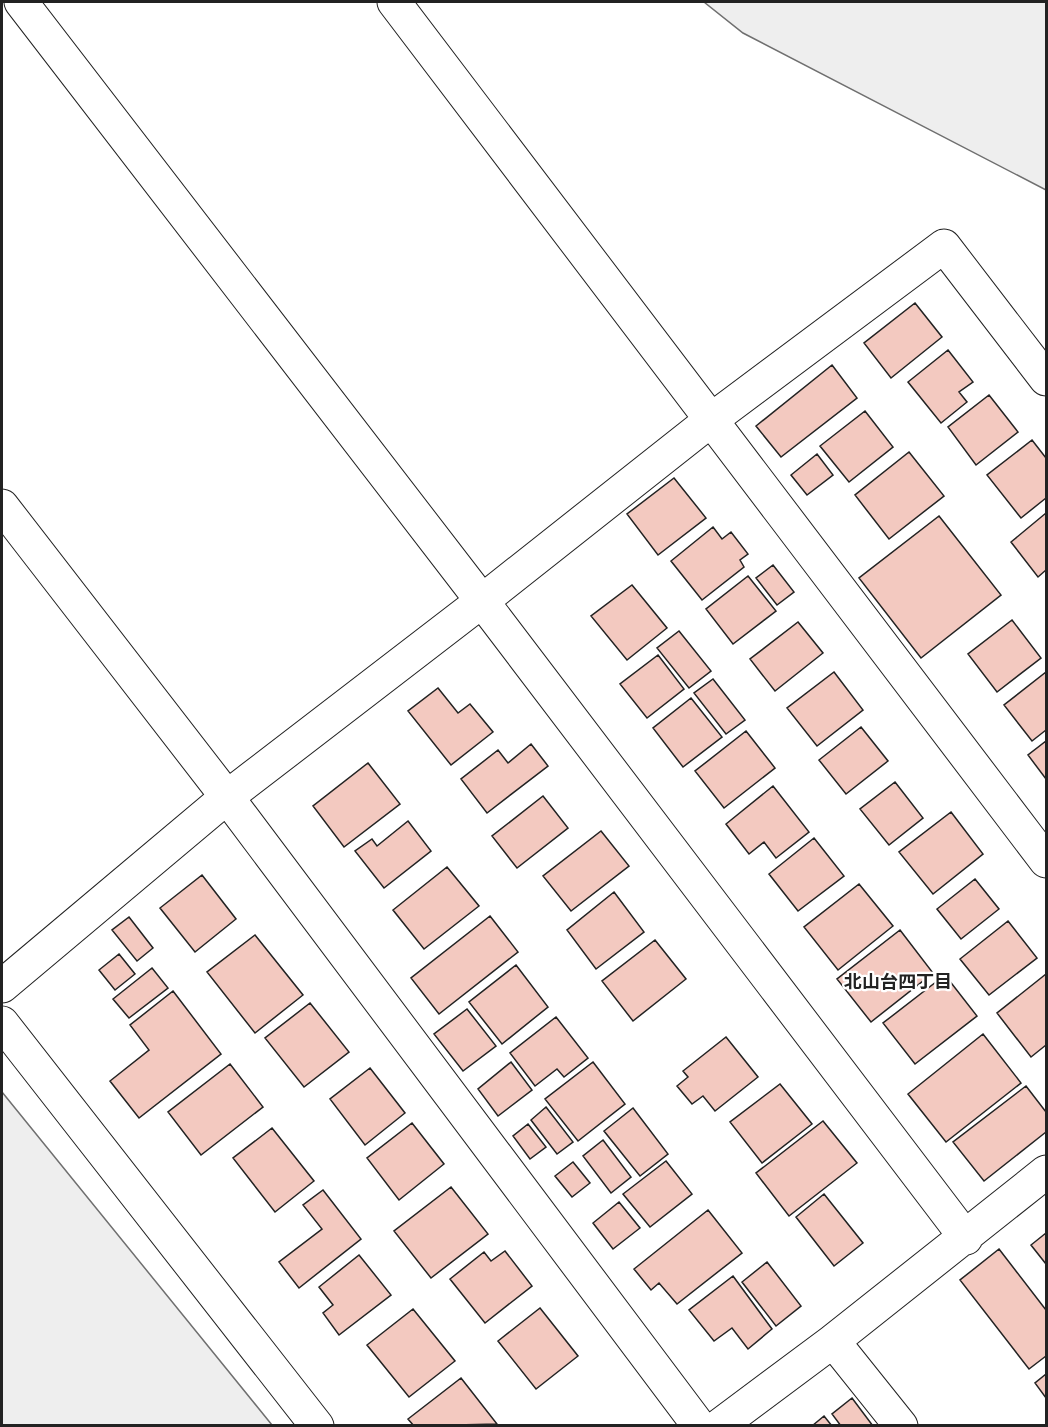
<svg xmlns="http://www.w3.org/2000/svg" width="1048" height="1427" viewBox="0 0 1048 1427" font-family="'IBM Plex Sans','Noto Sans JP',sans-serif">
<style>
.green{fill:#eee;stroke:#6f6f6f;stroke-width:1.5}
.building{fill:#f3c9c0;stroke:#222;stroke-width:1.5}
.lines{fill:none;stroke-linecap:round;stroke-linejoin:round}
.minor-casing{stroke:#222;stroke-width:35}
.tertiary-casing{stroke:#222;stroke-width:35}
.minor{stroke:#fff;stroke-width:33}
.tertiary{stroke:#fff;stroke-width:33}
.labels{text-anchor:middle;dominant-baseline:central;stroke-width:4.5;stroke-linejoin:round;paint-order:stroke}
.neighbourhood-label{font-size:18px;font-weight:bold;fill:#222;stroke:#fff}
</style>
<rect width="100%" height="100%" fill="#fff"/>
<!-- green -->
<path class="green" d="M 704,2 L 1046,2 L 1046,190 L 743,33 Z
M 2,1092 L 272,1425 L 2,1425 Z"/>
<!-- building -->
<path class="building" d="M 915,303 L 942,337 L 891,378 L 864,343 Z
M 948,350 L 973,382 L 959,392 L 967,402 L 941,423 L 908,382 Z
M 832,365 L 857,398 L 781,457 L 756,426 Z
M 989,395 L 1018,432 L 976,465 L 948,427 Z
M 865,411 L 893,447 L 849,482 L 820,446 Z
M 1032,440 L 1046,458 L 1046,498 L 1021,518 L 987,475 Z
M 909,452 L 944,496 L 889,539 L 855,495 Z
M 817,454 L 833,475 L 807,495 L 791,475 Z
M 674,478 L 706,518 L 658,555 L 627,514 Z
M 1046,513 L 1046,570 L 1038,577 L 1011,542 Z
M 939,516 L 1001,595 L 921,658 L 859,578 Z
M 713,527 L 722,539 L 731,532 L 748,554 L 740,560 L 744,567 L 702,600 L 671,561 Z
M 773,565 L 794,592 L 777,605 L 756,578 Z
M 748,576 L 776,611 L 733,644 L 706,609 Z
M 632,585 L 667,628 L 627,660 L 591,616 Z
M 1012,620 L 1041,658 L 997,692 L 968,654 Z
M 798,622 L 823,653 L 775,691 L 750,659 Z
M 679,631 L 711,671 L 689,688 L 657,648 Z
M 658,655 L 684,689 L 647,718 L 620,684 Z
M 834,672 L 863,710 L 817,746 L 787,708 Z
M 1046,672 L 1046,730 L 1032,741 L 1004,705 Z
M 713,679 L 745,720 L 726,734 L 694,693 Z
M 438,688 L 458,713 L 470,704 L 493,732 L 451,765 L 408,711 Z
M 691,698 L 722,737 L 683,767 L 653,728 Z
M 861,727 L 888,761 L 846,794 L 819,760 Z
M 746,731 L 775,768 L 724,808 L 695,771 Z
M 1046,741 L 1046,779 L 1028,755 Z
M 531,744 L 548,766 L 487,813 L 461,779 L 498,750 L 508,763 Z
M 368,763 L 400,804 L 344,847 L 313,806 Z
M 895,782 L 923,818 L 889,845 L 860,809 Z
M 773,786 L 809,832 L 776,858 L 764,842 L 749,854 L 726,824 Z
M 543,796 L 568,828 L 517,868 L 492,836 Z
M 951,812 L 983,854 L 933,894 L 899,852 Z
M 408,821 L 431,851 L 384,888 L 355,851 L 372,839 L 377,846 Z
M 601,831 L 629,866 L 571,911 L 543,876 Z
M 814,838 L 844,876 L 798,911 L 769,874 Z
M 447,867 L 479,906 L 424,949 L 393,910 Z
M 202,875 L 236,919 L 195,952 L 160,908 Z
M 975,879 L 999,909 L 961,939 L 937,909 Z
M 859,884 L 893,926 L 838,970 L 804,927 Z
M 614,892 L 644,932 L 596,969 L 567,930 Z
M 490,916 L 518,952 L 439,1014 L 411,978 Z
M 129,917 L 153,948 L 137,961 L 112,930 Z
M 1008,921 L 1037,958 L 989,995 L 960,959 Z
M 900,930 L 933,973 L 871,1022 L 837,979 Z
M 255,935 L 303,995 L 255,1033 L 207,972 Z
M 655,940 L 686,979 L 633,1021 L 602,981 Z
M 119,954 L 135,974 L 115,990 L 99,970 Z
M 516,965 L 548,1007 L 502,1044 L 469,1002 Z
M 152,968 L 168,988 L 129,1018 L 113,999 Z
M 1046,974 L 1046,1045 L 1031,1057 L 997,1013 Z
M 945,975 L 977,1016 L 915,1064 L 883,1023 Z
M 173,991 L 221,1054 L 139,1118 L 110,1081 L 149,1050 L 130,1025 Z
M 310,1003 L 349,1052 L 304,1087 L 265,1038 Z
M 467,1009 L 496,1046 L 463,1071 L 434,1034 Z
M 556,1017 L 588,1058 L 564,1077 L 557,1069 L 535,1086 L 510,1053 Z
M 983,1034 L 1021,1083 L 946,1142 L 908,1094 Z
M 726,1037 L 758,1077 L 715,1111 L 703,1096 L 692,1104 L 677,1086 L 688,1077 L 683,1071 Z
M 511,1062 L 532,1090 L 498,1116 L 478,1089 Z
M 593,1062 L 625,1104 L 578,1141 L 545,1099 Z
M 230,1064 L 263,1107 L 201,1155 L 168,1112 Z
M 370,1068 L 405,1113 L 365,1145 L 330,1099 Z
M 780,1084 L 812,1124 L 762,1163 L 730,1122 Z
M 1026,1086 L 1046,1112 L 1046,1132 L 984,1181 L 953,1142 Z
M 546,1107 L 573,1142 L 557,1154 L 531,1120 Z
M 633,1108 L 668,1154 L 640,1176 L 604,1131 Z
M 823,1121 L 857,1163 L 789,1216 L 756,1173 Z
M 412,1123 L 444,1164 L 399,1200 L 367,1158 Z
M 528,1124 L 546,1147 L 530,1159 L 513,1136 Z
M 272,1128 L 314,1181 L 275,1212 L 233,1158 Z
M 603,1140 L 631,1177 L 611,1193 L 583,1156 Z
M 666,1161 L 692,1194 L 650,1227 L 623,1194 Z
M 573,1162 L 590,1183 L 572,1197 L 555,1176 Z
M 451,1187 L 488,1234 L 431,1278 L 394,1231 Z
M 323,1190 L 361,1239 L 299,1288 L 279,1262 L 322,1229 L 303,1205 Z
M 824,1194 L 863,1243 L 834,1266 L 796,1217 Z
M 619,1202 L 640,1228 L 613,1249 L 593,1223 Z
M 708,1210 L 742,1253 L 677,1304 L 659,1283 L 651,1290 L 634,1269 Z
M 1046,1233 L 1046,1264 L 1031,1245 Z
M 999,1249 L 1046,1310 L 1046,1356 L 1029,1369 L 960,1280 Z
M 505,1251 L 532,1286 L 485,1323 L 450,1279 L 484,1252 L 491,1261 Z
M 359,1255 L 391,1295 L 339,1335 L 323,1313 L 333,1305 L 319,1287 Z
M 767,1262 L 801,1306 L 776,1326 L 742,1282 Z
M 733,1276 L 772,1329 L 748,1349 L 732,1328 L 714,1341 L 689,1310 Z
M 540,1308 L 578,1356 L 536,1389 L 498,1341 Z
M 413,1309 L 455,1361 L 409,1397 L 367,1345 Z
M 1046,1374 L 1046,1398 L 1035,1383 Z
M 461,1378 L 497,1424 L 414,1426 L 408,1419 Z
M 852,1398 L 873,1426 L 841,1426 L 832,1414 Z
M 824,1416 L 832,1426 L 812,1426 Z"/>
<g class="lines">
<!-- minor casing -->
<g class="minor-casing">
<path id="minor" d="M 21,2 L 482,601 L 966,1238
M 394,2 L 1046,861
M 2,506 L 227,797 L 699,1426
M 2,986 L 227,797 L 482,601 L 711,420 L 944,246 L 1046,379
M 833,1341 L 901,1426
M 719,1426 L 833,1341 L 1046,1172"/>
</g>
<!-- tertiary casing -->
<g class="tertiary-casing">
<path id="tertiary" d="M 2,1023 L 317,1426"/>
</g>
<!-- minor -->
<use href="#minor" class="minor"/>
<!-- tertiary -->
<use href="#tertiary" class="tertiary"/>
</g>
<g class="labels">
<!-- neighbourhood labels -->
<g class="neighbourhood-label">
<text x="898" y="981">北山台四丁目</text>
</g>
</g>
<!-- border -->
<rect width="1048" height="1427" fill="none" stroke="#222222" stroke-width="6"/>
</svg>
